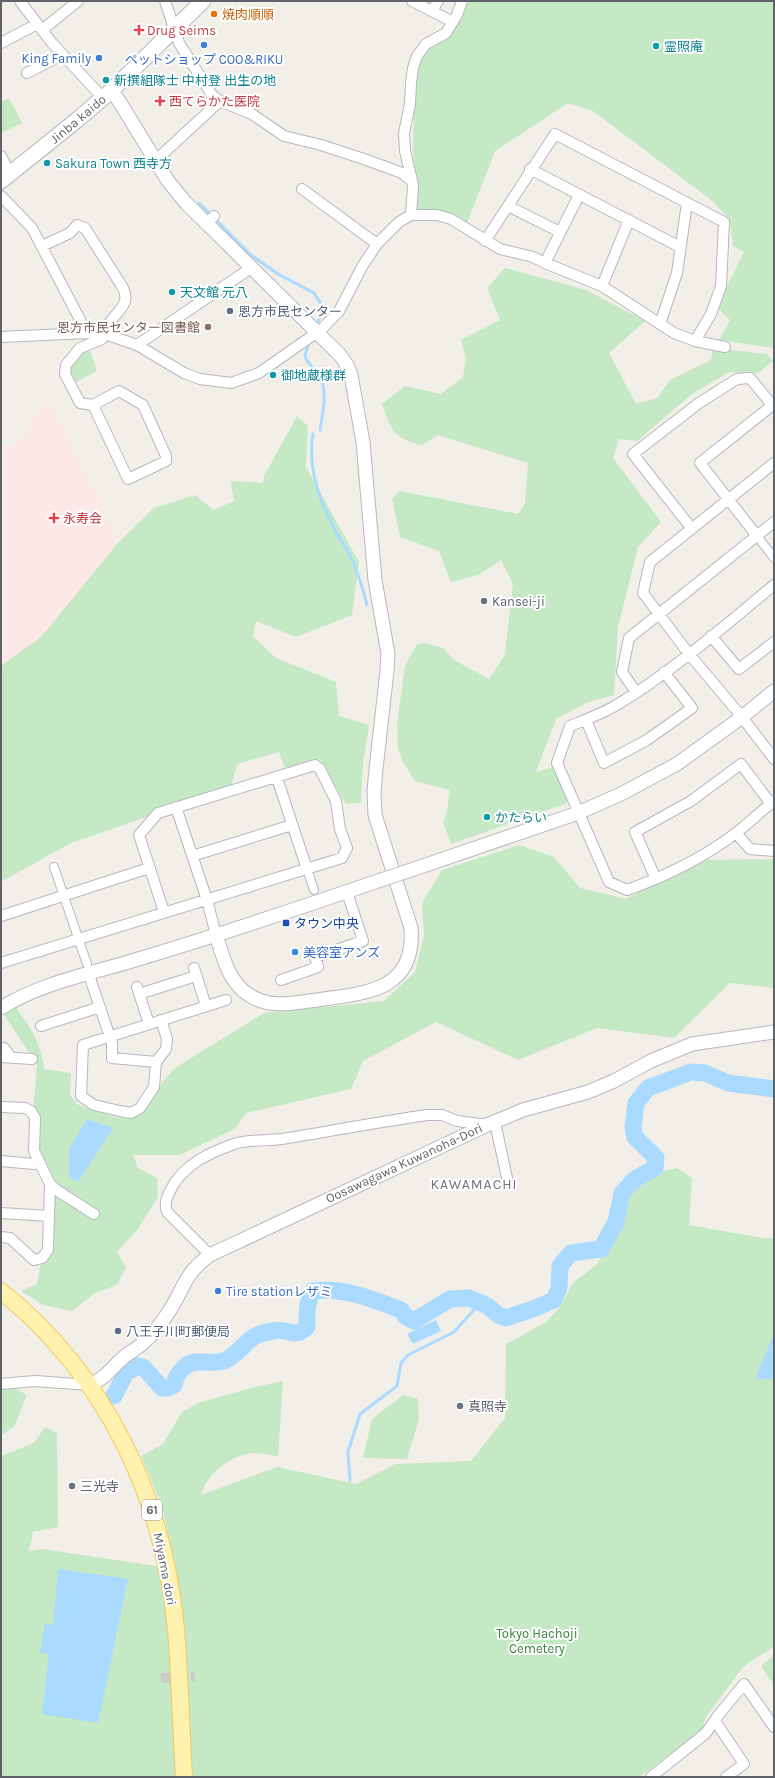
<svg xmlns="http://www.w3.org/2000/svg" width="775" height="1778" viewBox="0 0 775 1778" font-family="Karla,'Noto Sans JP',sans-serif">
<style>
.medical{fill:#fce8e6}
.green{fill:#c5e8c5}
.water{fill:#aadaff}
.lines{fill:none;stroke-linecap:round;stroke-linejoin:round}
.stream{stroke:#aadaff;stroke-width:3}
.river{stroke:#aadaff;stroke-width:17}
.minor-tunnel{stroke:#ccccc8;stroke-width:10;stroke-dasharray:10 5;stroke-linecap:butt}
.pedestrian-casing{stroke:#b5b8bc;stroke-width:10}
.minor-casing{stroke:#b5b8bc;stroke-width:12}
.tertiary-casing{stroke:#b5b8bc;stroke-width:15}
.secondary-casing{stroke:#b6babf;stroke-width:17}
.primary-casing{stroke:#f2c960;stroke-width:18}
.pedestrian{stroke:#fff;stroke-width:8}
.minor{stroke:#fff;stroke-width:10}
.tertiary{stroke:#fff;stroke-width:13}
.secondary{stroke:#fff;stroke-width:15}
.primary{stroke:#fff2af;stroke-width:16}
.tertiary-bridge-casing{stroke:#b5b8bc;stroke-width:15;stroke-linecap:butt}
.tertiary-bridge{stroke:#fff;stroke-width:13}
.food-dot{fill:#e8710a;stroke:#fff;stroke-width:1.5}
.health-dot{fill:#e0444e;stroke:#fff;stroke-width:1.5}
.shop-dot{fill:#3f7fe0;stroke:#fff;stroke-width:1.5}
.culture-dot{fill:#0f9aa8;stroke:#fff;stroke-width:1.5}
.service-dot{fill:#5c6f8a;stroke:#fff;stroke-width:1.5}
.education-dot{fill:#8d6e63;stroke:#fff;stroke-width:1.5}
.worship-dot{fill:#6b7280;stroke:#fff;stroke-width:1.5}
.transit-dot{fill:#1a4fb4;stroke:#fff;stroke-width:1.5}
.labels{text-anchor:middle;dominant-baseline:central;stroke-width:4;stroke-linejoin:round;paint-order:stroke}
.shield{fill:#fff;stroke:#8f9295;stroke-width:1}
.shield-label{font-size:12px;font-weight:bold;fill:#5f6368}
.food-label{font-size:13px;fill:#c56008;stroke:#fff;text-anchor:start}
.health-label{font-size:13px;fill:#be3a42;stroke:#fff;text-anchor:start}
.culture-label{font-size:13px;fill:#0d838f;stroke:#fff;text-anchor:start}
.shop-label{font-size:13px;fill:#366cbe;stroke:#fff;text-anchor:start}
.street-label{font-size:13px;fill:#5f6368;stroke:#fff}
.service-label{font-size:13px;fill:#4e5e75;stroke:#fff;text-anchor:start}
.education-label{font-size:13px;fill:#785e54;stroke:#fff;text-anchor:end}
.worship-label{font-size:13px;fill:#5b616d;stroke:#fff;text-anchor:start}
.transit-label{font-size:13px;fill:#164399;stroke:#fff;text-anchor:start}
.park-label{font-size:13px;fill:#348238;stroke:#fff}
.neighbourhood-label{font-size:14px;letter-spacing:1px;fill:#70757a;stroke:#fff}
</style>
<rect width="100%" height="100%" fill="#f1efe8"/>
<!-- medical -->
<path class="medical" d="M 45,402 L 54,408 L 91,488 L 97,492 L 117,544 L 42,636 L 1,666 L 1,450 L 20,442 Z"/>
<!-- green -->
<path class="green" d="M 468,1 L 774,1 L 774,348 L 719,340 L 730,320 L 717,307 L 744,252 L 733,246 L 730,219 L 711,200 L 593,111 L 568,103 L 495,151 L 467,223 L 440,210 L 412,210 L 415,63 L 452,28 Z
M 9,98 L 22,123 L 1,133 L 1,102 Z
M 505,268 L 586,290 L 645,321 L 609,353 L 636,404 L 657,398 L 670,380 L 711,360 L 713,348 L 767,354 L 773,361 L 758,373 L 729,372 L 692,394 L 637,441 L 619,439 L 613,458 L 661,522 L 638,547 L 618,627 L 614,695 L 588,702 L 556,719 L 536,772 L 553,767 L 567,800 L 565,804 L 451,844 L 443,822 C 449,813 447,801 450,790 L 415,781 L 403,762 L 398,748 L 397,724 L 405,666 L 417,644 L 425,643 L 443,648 L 454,660 L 489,679 L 505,655 L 513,584 L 501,560 L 478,575 L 451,582 L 439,551 L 400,537 L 392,499 L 399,491 L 518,514 L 525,504 L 528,463 L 438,435 L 422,445 C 393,438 391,430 382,404 L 405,386 L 441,394 L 463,377 L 466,358 L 461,340 L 500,320 L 487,288 Z
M 88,345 L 97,371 L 71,385 L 66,365 Z
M 297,416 L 308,426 L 306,467 L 359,562 L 352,615 L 296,637 L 256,621 L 253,636 L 276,658 L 336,682 L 339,716 L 369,725 L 363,763 L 361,803 L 346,804 L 320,759 L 285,768 L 279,752 L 237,764 L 231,788 L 71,843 L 1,882 L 1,666 L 42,636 L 117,544 L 154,508 L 195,495 L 214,510 L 234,501 L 231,481 L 263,483 L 264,476 Z
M 519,845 L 554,857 L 580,888 L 626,899 L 701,860 L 774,859 L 774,988 L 730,983 L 674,1038 L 597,1028 L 518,1060 L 436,1022 L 363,1061 L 351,1089 L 246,1113 L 235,1129 L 179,1155 L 133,1155 L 138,1168 L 157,1178 L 158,1197 L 137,1230 L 117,1252 L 126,1267 L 117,1285 L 95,1293 L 72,1311 L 43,1305 L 21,1291 L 37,1284 L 40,1267 L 49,1245 L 51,1184 L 35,1151 L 36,1120 L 34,1103 L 37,1065 L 3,1013 L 15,1006 C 30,1028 41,1041 44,1069 L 71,1073 L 70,1095 L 77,1104 L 86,1108 L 118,1118 L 133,1116 L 175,1068 L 264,1013 L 384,1001 L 415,972 L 424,935 L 422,903 L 442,870 Z
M 677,1168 L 692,1178 L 689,1225 L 763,1238 L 774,1238 L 774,1646 L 743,1667 L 705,1718 L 703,1730 L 639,1777 L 1,1777 L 1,1456 L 34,1443 L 45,1427 L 57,1433 L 58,1527 L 33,1532 L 29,1551 L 42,1549 L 176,1569 L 162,1506 L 141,1456 L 163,1444 L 182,1412 L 198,1403 L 251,1388 L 283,1381 L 278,1456 C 269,1455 256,1452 247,1454 C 226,1459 207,1474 201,1495 L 277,1467 L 356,1484 L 395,1464 L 471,1461 L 505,1418 L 506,1344 L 546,1322 L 561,1306 L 573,1283 L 598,1263 L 629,1188 L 656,1173 Z
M 1,1385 L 16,1389 L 27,1395 L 14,1427 L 1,1435 Z
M 403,1395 L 418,1399 L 419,1419 L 407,1459 L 363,1458 L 372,1419 Z
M 774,1655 L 774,1686 L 761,1666 Z"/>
<!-- water -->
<path class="water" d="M 87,1119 L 113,1128 L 78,1182 L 69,1177 L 69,1149 Z
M 773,1305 L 774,1305 L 774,1379 L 755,1379 L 773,1336 Z
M 436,1320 L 441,1331 L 413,1344 L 407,1334 Z
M 58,1569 L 128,1579 L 98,1723 L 42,1714 L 49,1654 L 40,1653 L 45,1624 L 53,1625 Z"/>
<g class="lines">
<!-- stream -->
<path class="stream" d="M 199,203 L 251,255 L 278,274 L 314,293 L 323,307 L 318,322
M 309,343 L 305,355 L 306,359 C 311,366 319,375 322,382 C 327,395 322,417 320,430
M 313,434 C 307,468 321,505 337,534 C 341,541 346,548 350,555 C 357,571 363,588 367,605
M 350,1481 L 348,1452 L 360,1414 L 397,1386 L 401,1363 L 408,1355 L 454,1332 L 480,1303"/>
<!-- river -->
<path class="river" d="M 114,1396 L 126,1373 L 137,1366 L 143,1367 L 162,1388 L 168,1388 L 174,1385 C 176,1376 179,1370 187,1365 C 198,1358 214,1366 226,1360 C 236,1355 244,1345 252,1338 C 257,1334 267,1332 273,1331 C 287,1327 293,1340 307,1327 C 307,1314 306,1303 313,1291 C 344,1287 372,1299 401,1310 L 405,1316 L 414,1321 L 450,1299 L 469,1298 L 488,1306 L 498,1315 L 506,1318 L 533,1309 L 554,1300 L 559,1288 L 560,1266 L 571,1253 L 601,1249 L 616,1222 L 622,1193 L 635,1179 L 655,1168 L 656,1158 L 635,1137 L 633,1127 L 636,1103 L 648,1088 L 691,1072 L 705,1073 L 728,1083 L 774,1089"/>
<!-- minor-tunnel -->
<path class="minor-tunnel" d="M 161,1678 L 195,1677"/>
<!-- pedestrian casing -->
<g class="pedestrian-casing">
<path id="pedestrian" d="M 757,536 L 774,558
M 54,867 L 87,964
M 307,869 L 314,890"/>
</g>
<!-- minor casing -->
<g class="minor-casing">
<path id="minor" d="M 20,1 L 52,43 L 103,98
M 165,1 L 179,43 L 212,95 L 220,101 L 252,114 L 284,136 L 321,145 L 364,159 L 402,173 L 412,181
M 412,1 L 453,22
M 432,11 L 438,1
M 42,30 L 78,1
M 1,43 L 37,24
M 27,73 L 62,55
M 1,156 L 10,174
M 156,160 L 220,101
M 530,169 L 680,247
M 302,189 L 377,244
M 1,196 L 32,228 L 87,333
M 508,206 L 560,232
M 411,215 L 413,185 L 405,151 L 404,133 L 410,104 L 411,83 L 413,68 L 417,56 L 426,44 L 446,33 L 457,15 L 462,1
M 207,223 L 214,216
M 485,241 L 555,134 L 724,222 L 721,286 L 711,314 L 695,341
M 42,246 L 70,233 L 77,225 L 85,228 L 123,288 C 132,305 114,313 107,327 C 105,330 104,335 102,339 L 80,348 L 66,365 L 65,374 L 80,403 L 93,405 L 119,391 L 143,405 L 166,456 L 166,461 L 128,479 L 93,405
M 545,263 L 579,195
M 602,286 L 629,220
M 660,324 L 677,273 L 687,203
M 1,337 L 87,333 L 105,334 L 137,345 L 184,373 L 200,379 L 231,383 L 259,373 L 322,329 L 339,311 L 363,265 L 377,244 L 399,222 L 411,215 L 437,215 L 451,219 L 500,249 L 533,257 L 545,263 L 602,286 L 674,333 L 695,341 L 725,347
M 137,345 L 251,268
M 774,463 L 650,562 L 643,593 L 689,654 L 742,717 L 774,759
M 692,529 L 633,454 L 699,403 L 737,379 L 750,378 L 772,405
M 757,536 L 700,463 L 774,404
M 774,585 C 723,627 672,672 615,706 C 601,714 585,720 570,726 L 557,763 L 609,882 L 627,890 C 666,876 703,858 736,833 C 749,823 761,811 774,801
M 711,636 L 739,669 L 774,642
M 636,692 L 622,672 L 629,638 L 774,522
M 586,720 L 604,763 L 647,740 L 692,708 L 664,672
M 277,778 L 307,869
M 176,807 L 207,900 L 216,935
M 736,833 L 750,849 L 774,851
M 192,856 L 292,825
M 656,879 L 635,832 L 691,801 L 741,764 L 771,804
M 1,916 L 149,868
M 1,963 L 342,858 L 347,848 L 340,829 L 336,801 L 320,769 L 315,765 L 158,813 L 139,835 L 164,912
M 194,968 L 206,1006
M 89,975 L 112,1043 L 112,1058 L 156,1062
M 281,980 L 318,967 L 315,957 L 363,941 L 347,892
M 137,987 L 149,1024
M 139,994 L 196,976
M 161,1020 L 167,1039 L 166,1049 L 156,1062 L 154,1087 L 140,1108 L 131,1113 L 120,1111 L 94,1105 L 81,1096 L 83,1045 L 226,1000
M 41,1026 L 100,1007
M 1,1049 L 4,1048 L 12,1058
M 1,1057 L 32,1059
M 1,1107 L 25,1108 L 31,1111 L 35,1118 L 34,1151 L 50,1184 L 49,1216 L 1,1213
M 495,1122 L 507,1178
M 1,1161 L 34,1164 L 39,1162
M 50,1184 L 58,1191 L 94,1214
M 1,1237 L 10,1238 L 34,1260 L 42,1258 L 48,1250 L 49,1216
M 210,1255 L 167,1212 C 164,1203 167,1197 171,1189 C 184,1164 209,1153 234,1144 C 249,1139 267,1141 282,1139 C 331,1131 379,1122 427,1115 L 442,1115 L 457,1121 L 487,1125
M 1,1384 L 35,1381 L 90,1385
M 715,1721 L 744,1764 L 726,1777
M 651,1777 L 706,1733 L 717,1717 L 744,1684 L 774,1727"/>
</g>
<!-- tertiary casing -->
<g class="tertiary-casing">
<path id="tertiary" d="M 111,91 L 119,101 L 168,181 L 186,203 L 340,355 L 347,365 L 351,375 L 363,442 L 375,580 L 388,654 L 387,671 L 376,769 L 374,792 L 375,815 L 411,928 C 416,992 364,993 317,1000 C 293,1003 270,1009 249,995 C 228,982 223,956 216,935
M 417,868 L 578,813 L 621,794 L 677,764 L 742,717 L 774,691
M 1,1008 C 41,983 90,974 135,960 C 215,936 294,910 372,883
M 90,1385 C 107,1377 110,1369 123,1358 C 129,1352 137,1349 143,1343 C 154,1334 163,1321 170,1310 C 185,1286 185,1273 210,1255 L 487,1125 L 523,1110 L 588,1092 L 614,1081 L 651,1061 L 692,1044 L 774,1032"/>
</g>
<!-- secondary casing -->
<g class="secondary-casing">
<path id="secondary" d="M 1,181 L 77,120 L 111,91 L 203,1"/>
</g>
<!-- primary casing -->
<g class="primary-casing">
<path id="primary" d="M 1,1291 C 106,1376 163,1495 176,1629 C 180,1678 181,1728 184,1777"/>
</g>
<!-- pedestrian -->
<use href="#pedestrian" class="pedestrian"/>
<!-- minor -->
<use href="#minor" class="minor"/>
<!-- tertiary -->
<use href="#tertiary" class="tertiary"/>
<!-- secondary -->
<use href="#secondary" class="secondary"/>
<!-- primary -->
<use href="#primary" class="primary"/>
<!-- tertiary-bridge casing -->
<g class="tertiary-bridge-casing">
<path id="tertiary-bridge" d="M 372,883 L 417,868"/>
</g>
<!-- tertiary-bridge -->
<use href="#tertiary-bridge" class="tertiary-bridge"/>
</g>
<!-- markers -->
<circle class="food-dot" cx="214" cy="14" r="4"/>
<g class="health-dot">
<path d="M137 24h4v4h4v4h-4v4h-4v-4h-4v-4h4z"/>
<path d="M158 95h4v4h4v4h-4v4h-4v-4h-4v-4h4z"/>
<path d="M52 512h4v4h4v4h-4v4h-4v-4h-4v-4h4z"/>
</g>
<g class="shop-dot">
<circle cx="204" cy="45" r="4"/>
<circle cx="99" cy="58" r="4"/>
<circle cx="295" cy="952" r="4"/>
<circle cx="218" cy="1291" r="4"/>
</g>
<g class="culture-dot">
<circle cx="656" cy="46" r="4"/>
<circle cx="106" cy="80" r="4"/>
<circle cx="47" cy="163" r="4"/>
<circle cx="172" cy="292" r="4"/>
<circle cx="273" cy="375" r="4"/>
<circle cx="487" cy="817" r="4"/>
</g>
<g class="service-dot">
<circle cx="230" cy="311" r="4"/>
<circle cx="118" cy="1331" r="4"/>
</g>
<circle class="education-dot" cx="208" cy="327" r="4"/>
<g class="worship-dot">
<circle cx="484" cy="601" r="4"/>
<circle cx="460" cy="1406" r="4"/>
<circle cx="72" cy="1486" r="4"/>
</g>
<rect class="transit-dot" x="282" y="919" width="8" height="8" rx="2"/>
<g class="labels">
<!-- shield labels -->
<rect class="shield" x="142" y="1500" width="20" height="20" rx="3"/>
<g class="shield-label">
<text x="152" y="1510">61</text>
</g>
<!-- food labels -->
<g class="food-label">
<text x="222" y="14">焼肉順順</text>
</g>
<!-- health labels -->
<g class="health-label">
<text x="147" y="30">Drug Seims</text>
<text x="169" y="101">西てらかた医院</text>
<text x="63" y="518">永寿会</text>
</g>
<!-- culture labels -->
<g class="culture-label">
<text x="664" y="46">霊照庵</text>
<text x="114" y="80">新撰組隊士 中村登 出生の地</text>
<text x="55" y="163">Sakura Town 西寺方</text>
<text x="180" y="292">天文館 元八</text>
<text x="281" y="375">御地蔵様群</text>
<text x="495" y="817">かたらい</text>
</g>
<!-- shop labels -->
<g class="shop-label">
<text x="91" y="58" text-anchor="end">King Family</text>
<text x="204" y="59" text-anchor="middle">ペットショップ COO&amp;RIKU</text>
<text x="303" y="952">美容室アンズ</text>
<text x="226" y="1291">Tire stationレザミ</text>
</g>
<!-- street labels -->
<g class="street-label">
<text transform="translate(78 119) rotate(-40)">Jinba kaido</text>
<text transform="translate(404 1163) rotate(-25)">Oosawagawa Kuwanoha-Dori</text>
<text transform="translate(165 1569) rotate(79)">Miyama dori</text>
</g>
<!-- service labels -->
<g class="service-label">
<text x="238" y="311">恩方市民センター</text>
<text x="126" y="1331">八王子川町郵便局</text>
</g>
<!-- education labels -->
<g class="education-label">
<text x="200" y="327">恩方市民センター図書館</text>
</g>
<!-- worship labels -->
<g class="worship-label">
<text x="492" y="601">Kansei-ji</text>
<text x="468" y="1406">真照寺</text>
<text x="80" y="1486">三光寺</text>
</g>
<!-- transit labels -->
<g class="transit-label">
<text x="294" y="923">タウン中央</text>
</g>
<!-- park labels -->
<g class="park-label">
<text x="537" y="1633">Tokyo Hachoji<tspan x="537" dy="15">Cemetery</tspan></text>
</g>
<!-- neighbourhood labels -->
<g class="neighbourhood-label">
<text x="474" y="1184">KAWAMACHI</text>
</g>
</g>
<!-- border -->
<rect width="775" height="1778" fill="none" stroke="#5f6368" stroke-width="4"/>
</svg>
